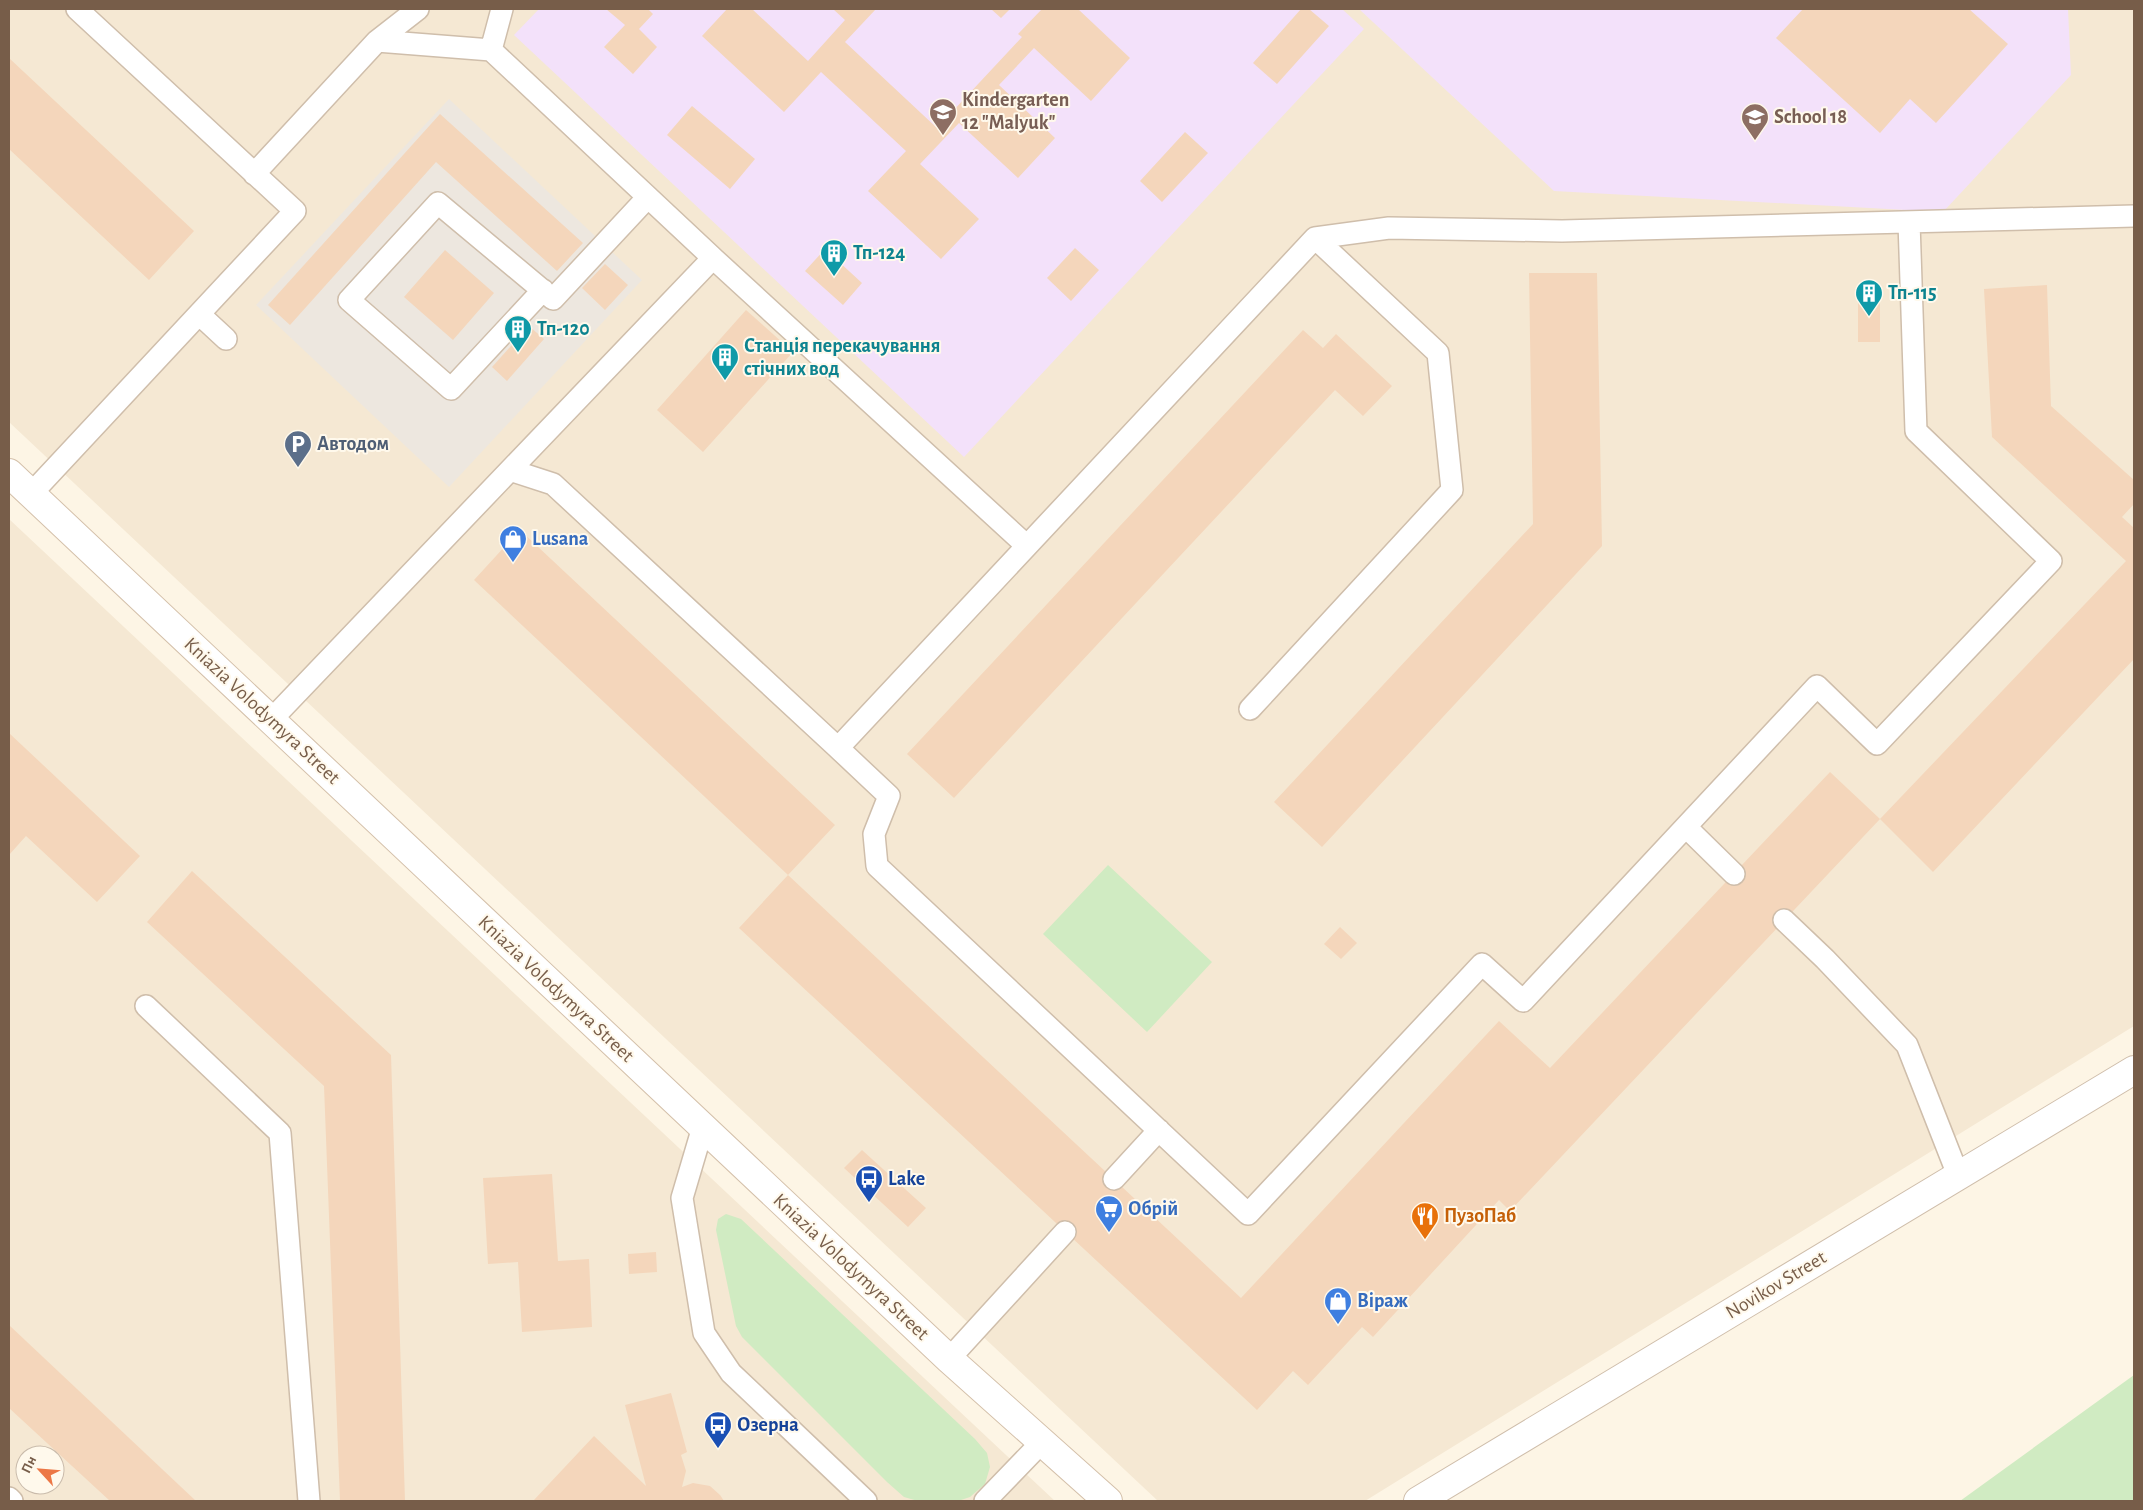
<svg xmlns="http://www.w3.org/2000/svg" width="2143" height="1510" viewBox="0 0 2143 1510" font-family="'Alegreya Sans',sans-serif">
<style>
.residential{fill:#f5e8d3;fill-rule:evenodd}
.industrial{fill:#ede7df}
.education{fill:#f3e1fa}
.green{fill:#d0ebc2}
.building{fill:#f4d6bb}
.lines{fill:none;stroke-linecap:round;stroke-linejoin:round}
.service-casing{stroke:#cfbeab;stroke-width:24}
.tertiary-casing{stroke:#cfbeab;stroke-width:30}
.secondary-casing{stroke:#d4c0aa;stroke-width:30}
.service{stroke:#fff;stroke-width:21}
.tertiary{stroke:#fff;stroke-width:28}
.secondary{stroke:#fff;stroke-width:28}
.labels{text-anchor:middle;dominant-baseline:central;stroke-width:4;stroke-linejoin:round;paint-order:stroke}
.education-label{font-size:20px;font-weight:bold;fill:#785e54;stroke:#fff9ec;text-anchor:start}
.culture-label{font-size:20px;font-weight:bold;fill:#0d838f;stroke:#fff9ec;text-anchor:start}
.service-label{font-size:20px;font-weight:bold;fill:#4e5e75;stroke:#fff9ec;text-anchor:start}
.shop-label{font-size:20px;font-weight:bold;fill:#366cbe;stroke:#fff9ec;text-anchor:start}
.street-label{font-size:20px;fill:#775d49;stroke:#fff9ec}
.transit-label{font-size:20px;font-weight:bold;fill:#164399;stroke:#fff9ec;text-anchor:start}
.food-label{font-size:20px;font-weight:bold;fill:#c56008;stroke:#fff9ec;text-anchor:start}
</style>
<rect width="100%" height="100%" fill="#fdf5e5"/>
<!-- residential -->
<path class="residential" d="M 9,9 L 2134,9 L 2134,1026 L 1365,1501 L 1158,1501 L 9,422 Z
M 9,519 L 1055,1501 L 9,1501 ZM 25,1455 L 55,1455 L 55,1485 L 25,1485 Z"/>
<!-- industrial -->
<path class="industrial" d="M 449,99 L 642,280 L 449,487 L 256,305 Z"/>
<!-- education -->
<path class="education" d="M 539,9 L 1342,9 L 1364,29 L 964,457 L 514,35 Z
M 1359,9 L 2068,9 L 2071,75 L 1943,212 L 1554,191 Z"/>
<!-- green -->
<path class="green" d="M 1108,865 L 1212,962 L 1147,1032 L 1043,934 Z
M 726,1214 L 741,1219 L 975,1439 L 987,1453 L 990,1467 L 985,1484 L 970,1497 L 958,1501 L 918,1501 L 904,1497 L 887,1482 L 742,1337 L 736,1326 L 716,1230 L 718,1219 Z
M 2134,1375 L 2134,1501 L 1960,1501 Z"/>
<!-- building -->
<path class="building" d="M 606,9 L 648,9 L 653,14 L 639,29 L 657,47 L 633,74 L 604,47 L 625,25 Z
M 727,9 L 752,9 L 808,61 L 845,20 L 833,9 L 876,9 L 845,42 L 937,128 L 1022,37 L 1018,34 L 1042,9 L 1078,9 L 1130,58 L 1091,101 L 1034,48 L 999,85 L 1055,138 L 1018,178 L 959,123 L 920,164 L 979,219 L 941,259 L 868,191 L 906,151 L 821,72 L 784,112 L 702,36 Z
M 991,9 L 1010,9 L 1001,18 Z
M 1301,9 L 1309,9 L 1329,26 L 1277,84 L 1253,63 Z
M 1803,9 L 1969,9 L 2008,44 L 1936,123 L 1910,99 L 1880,133 L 1776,38 Z
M 9,58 L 194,231 L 149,280 L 9,149 Z
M 692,106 L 755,159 L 730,189 L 667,135 Z
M 440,114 L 583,243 L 557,271 L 436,162 L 290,325 L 268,305 Z
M 1185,132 L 1208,153 L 1162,202 L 1140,181 Z
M 1075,248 L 1099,270 L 1071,301 L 1047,278 Z
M 825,249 L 862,283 L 843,305 L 805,271 Z
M 445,250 L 494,293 L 453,340 L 404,297 Z
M 605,264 L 628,285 L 605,310 L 582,288 Z
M 1529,273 L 1597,273 L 1602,546 L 1322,847 L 1274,802 L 1533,524 Z
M 2047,285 L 2051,406 L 2134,480 L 2134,504 L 2122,517 L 2134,528 L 2134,659 L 1933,872 L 1880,819 L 2126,561 L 1992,437 L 1984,289 Z
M 1858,292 L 1880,292 L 1880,342 L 1858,342 Z
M 746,310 L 793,352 L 703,452 L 657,410 Z
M 529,326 L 544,339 L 507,381 L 492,367 Z
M 1303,330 L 1323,348 L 1336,334 L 1392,386 L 1363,416 L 1335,390 L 954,798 L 907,754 Z
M 520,530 L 835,825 L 788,875 L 474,580 Z
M 9,733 L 140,856 L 97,902 L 26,836 L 9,855 Z
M 1830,772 L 1880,819 L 1510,1211 L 1499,1200 L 1373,1337 L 1362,1327 L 1308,1385 L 1293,1371 L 1257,1410 L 739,928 L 788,875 L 1241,1298 L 1499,1021 L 1550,1068 Z
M 192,871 L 391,1055 L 405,1501 L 340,1501 L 324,1086 L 147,922 Z
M 1340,927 L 1357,943 L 1341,959 L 1324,944 Z
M 862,1150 L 926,1208 L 908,1227 L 844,1168 Z
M 552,1174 L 558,1261 L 589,1259 L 592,1327 L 522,1332 L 518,1262 L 488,1264 L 483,1178 Z
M 656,1252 L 657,1272 L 629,1274 L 628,1254 Z
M 9,1325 L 196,1501 L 110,1501 L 9,1408 Z
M 671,1393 L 687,1452 L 681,1455 L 686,1471 L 682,1487 L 693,1483 L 710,1486 L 720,1495 L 724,1501 L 533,1501 L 594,1436 L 646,1486 L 625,1405 Z"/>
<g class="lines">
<!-- service casing -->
<g class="service-casing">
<path id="service" d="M 377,41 L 491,50 L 713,258
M 491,50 L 502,9
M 254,174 L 377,41 L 418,9
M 543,290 L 451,389 L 349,300 L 438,203 L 553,299 L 648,197
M 199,314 L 226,339
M 510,470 L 713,258 L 1027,546
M 31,494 L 295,211 L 77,9
M 1250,709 L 1452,490 L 1438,353 L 1315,238
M 271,720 L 510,470 L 553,484 L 838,748 L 1315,238 L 1389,228 L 1562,231 L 2134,216
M 838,748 L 889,796 L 874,834 L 877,866 L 1248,1214 L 1482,964 L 1523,1001 L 1817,686 L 1877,744 L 2051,561 L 1916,431 L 1909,222
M 1686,827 L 1734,874
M 1784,920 L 1825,959 L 1907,1045 L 1958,1175
M 146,1006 L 280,1133 L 309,1501
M 703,1127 L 682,1198 L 704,1333 L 731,1373 L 866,1501
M 1114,1179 L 1159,1130
M 949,1359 L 1065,1232
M 9,1498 L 12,1501
M 985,1501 L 1043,1441"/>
</g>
<!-- tertiary casing -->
<g class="tertiary-casing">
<path id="tertiary" d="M 1418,1501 L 2134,1070"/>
</g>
<!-- secondary casing -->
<g class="secondary-casing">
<path id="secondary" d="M 9,473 L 949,1359 L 1108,1501"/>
</g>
<!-- service -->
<use href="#service" class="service"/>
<!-- tertiary -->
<use href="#tertiary" class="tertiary"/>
<!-- secondary -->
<use href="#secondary" class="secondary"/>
</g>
<!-- icons -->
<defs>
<g id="school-pin" transform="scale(1.4375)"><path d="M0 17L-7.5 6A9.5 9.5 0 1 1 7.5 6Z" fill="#8d6e63" stroke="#fff9ec"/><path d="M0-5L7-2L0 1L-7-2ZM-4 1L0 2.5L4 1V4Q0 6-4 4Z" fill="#fff"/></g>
<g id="building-pin" transform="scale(1.4375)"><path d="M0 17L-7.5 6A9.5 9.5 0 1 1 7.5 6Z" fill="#0f9aa8" stroke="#fff9ec"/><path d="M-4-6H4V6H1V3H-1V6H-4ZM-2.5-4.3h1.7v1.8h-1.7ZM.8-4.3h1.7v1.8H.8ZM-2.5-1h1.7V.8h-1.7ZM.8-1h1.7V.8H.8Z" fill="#fff"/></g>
<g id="parking-pin" transform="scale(1.4375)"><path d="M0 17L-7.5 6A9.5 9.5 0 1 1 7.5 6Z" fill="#5c6f8a" stroke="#fff9ec"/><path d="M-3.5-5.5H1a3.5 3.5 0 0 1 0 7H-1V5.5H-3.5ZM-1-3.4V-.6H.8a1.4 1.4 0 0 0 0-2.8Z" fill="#fff"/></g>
<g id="shop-pin" transform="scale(1.4375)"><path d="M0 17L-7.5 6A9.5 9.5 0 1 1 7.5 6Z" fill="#3f7fe0" stroke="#fff9ec"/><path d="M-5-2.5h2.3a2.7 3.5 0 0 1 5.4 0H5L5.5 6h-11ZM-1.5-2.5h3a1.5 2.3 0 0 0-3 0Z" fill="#fff"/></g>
<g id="bus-pin" transform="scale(1.4375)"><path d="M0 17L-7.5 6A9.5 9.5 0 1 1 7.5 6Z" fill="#1a4fb4" stroke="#fff9ec"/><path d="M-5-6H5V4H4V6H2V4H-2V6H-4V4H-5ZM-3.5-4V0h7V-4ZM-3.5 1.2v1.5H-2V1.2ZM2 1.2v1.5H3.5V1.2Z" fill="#fff"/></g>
<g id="supermarket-pin" transform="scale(1.4375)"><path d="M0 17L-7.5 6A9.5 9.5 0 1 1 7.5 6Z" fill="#3f7fe0" stroke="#fff9ec"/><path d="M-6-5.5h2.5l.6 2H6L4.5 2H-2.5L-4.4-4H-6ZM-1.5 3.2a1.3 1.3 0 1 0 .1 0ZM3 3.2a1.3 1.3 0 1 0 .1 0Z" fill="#fff"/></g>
<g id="restaurant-pin" transform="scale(1.4375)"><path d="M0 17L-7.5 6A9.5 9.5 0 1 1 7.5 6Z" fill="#e8710a" stroke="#fff9ec"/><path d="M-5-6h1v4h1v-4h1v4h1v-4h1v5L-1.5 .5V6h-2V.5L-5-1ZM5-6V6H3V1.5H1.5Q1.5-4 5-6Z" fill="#fff"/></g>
</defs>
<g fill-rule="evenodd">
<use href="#school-pin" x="943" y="112"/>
<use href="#school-pin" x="1755" y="117"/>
<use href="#building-pin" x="834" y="253"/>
<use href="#building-pin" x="1869" y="293"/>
<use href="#building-pin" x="518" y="329"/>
<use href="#building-pin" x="725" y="357"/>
<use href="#parking-pin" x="298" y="444"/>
<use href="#shop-pin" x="513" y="539"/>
<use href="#bus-pin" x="869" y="1179"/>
<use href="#supermarket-pin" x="1109" y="1209"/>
<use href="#restaurant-pin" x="1425" y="1216"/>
<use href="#shop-pin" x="1338" y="1301"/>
<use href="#bus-pin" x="718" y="1425"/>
</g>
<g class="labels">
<!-- education labels -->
<g class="education-label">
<text x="962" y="100">Kindergarten<tspan x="962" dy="23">12 "Malyuk"</tspan></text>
<text x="1774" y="117">School 18</text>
</g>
<!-- culture labels -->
<g class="culture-label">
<text x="853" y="253">Тп-124</text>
<text x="1888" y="293">Тп-115</text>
<text x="537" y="329">Тп-120</text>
<text x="744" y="346">Станція перекачування<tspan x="744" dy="23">стічних вод</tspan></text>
</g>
<!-- service labels -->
<g class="service-label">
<text x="317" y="444">Автодом</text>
</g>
<!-- shop labels -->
<g class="shop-label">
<text x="532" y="539">Lusana</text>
<text x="1128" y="1209">Обрiй</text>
<text x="1357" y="1301">Віраж</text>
</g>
<!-- street labels -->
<g class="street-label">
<text transform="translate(262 711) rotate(43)">Kniazia Volodymyra Street</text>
<text transform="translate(556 989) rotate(43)">Kniazia Volodymyra Street</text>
<text transform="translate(851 1267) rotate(43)">Kniazia Volodymyra Street</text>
<text transform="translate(1776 1285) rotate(-31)">Novikov Street</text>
</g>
<!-- transit labels -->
<g class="transit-label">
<text x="888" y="1179">Lake</text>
<text x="737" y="1425">Озерна</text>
</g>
<!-- food labels -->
<g class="food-label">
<text x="1444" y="1216">ПузоПаб</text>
</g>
</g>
<!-- border -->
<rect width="2143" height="1510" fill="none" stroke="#775d49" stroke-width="20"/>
<!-- north arrow -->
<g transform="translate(40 1470) rotate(296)"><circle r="24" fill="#fff9ec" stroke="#c9bbab"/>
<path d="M0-4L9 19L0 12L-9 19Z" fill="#ec7745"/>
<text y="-8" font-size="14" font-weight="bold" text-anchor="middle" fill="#775d49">Пн</text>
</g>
</svg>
